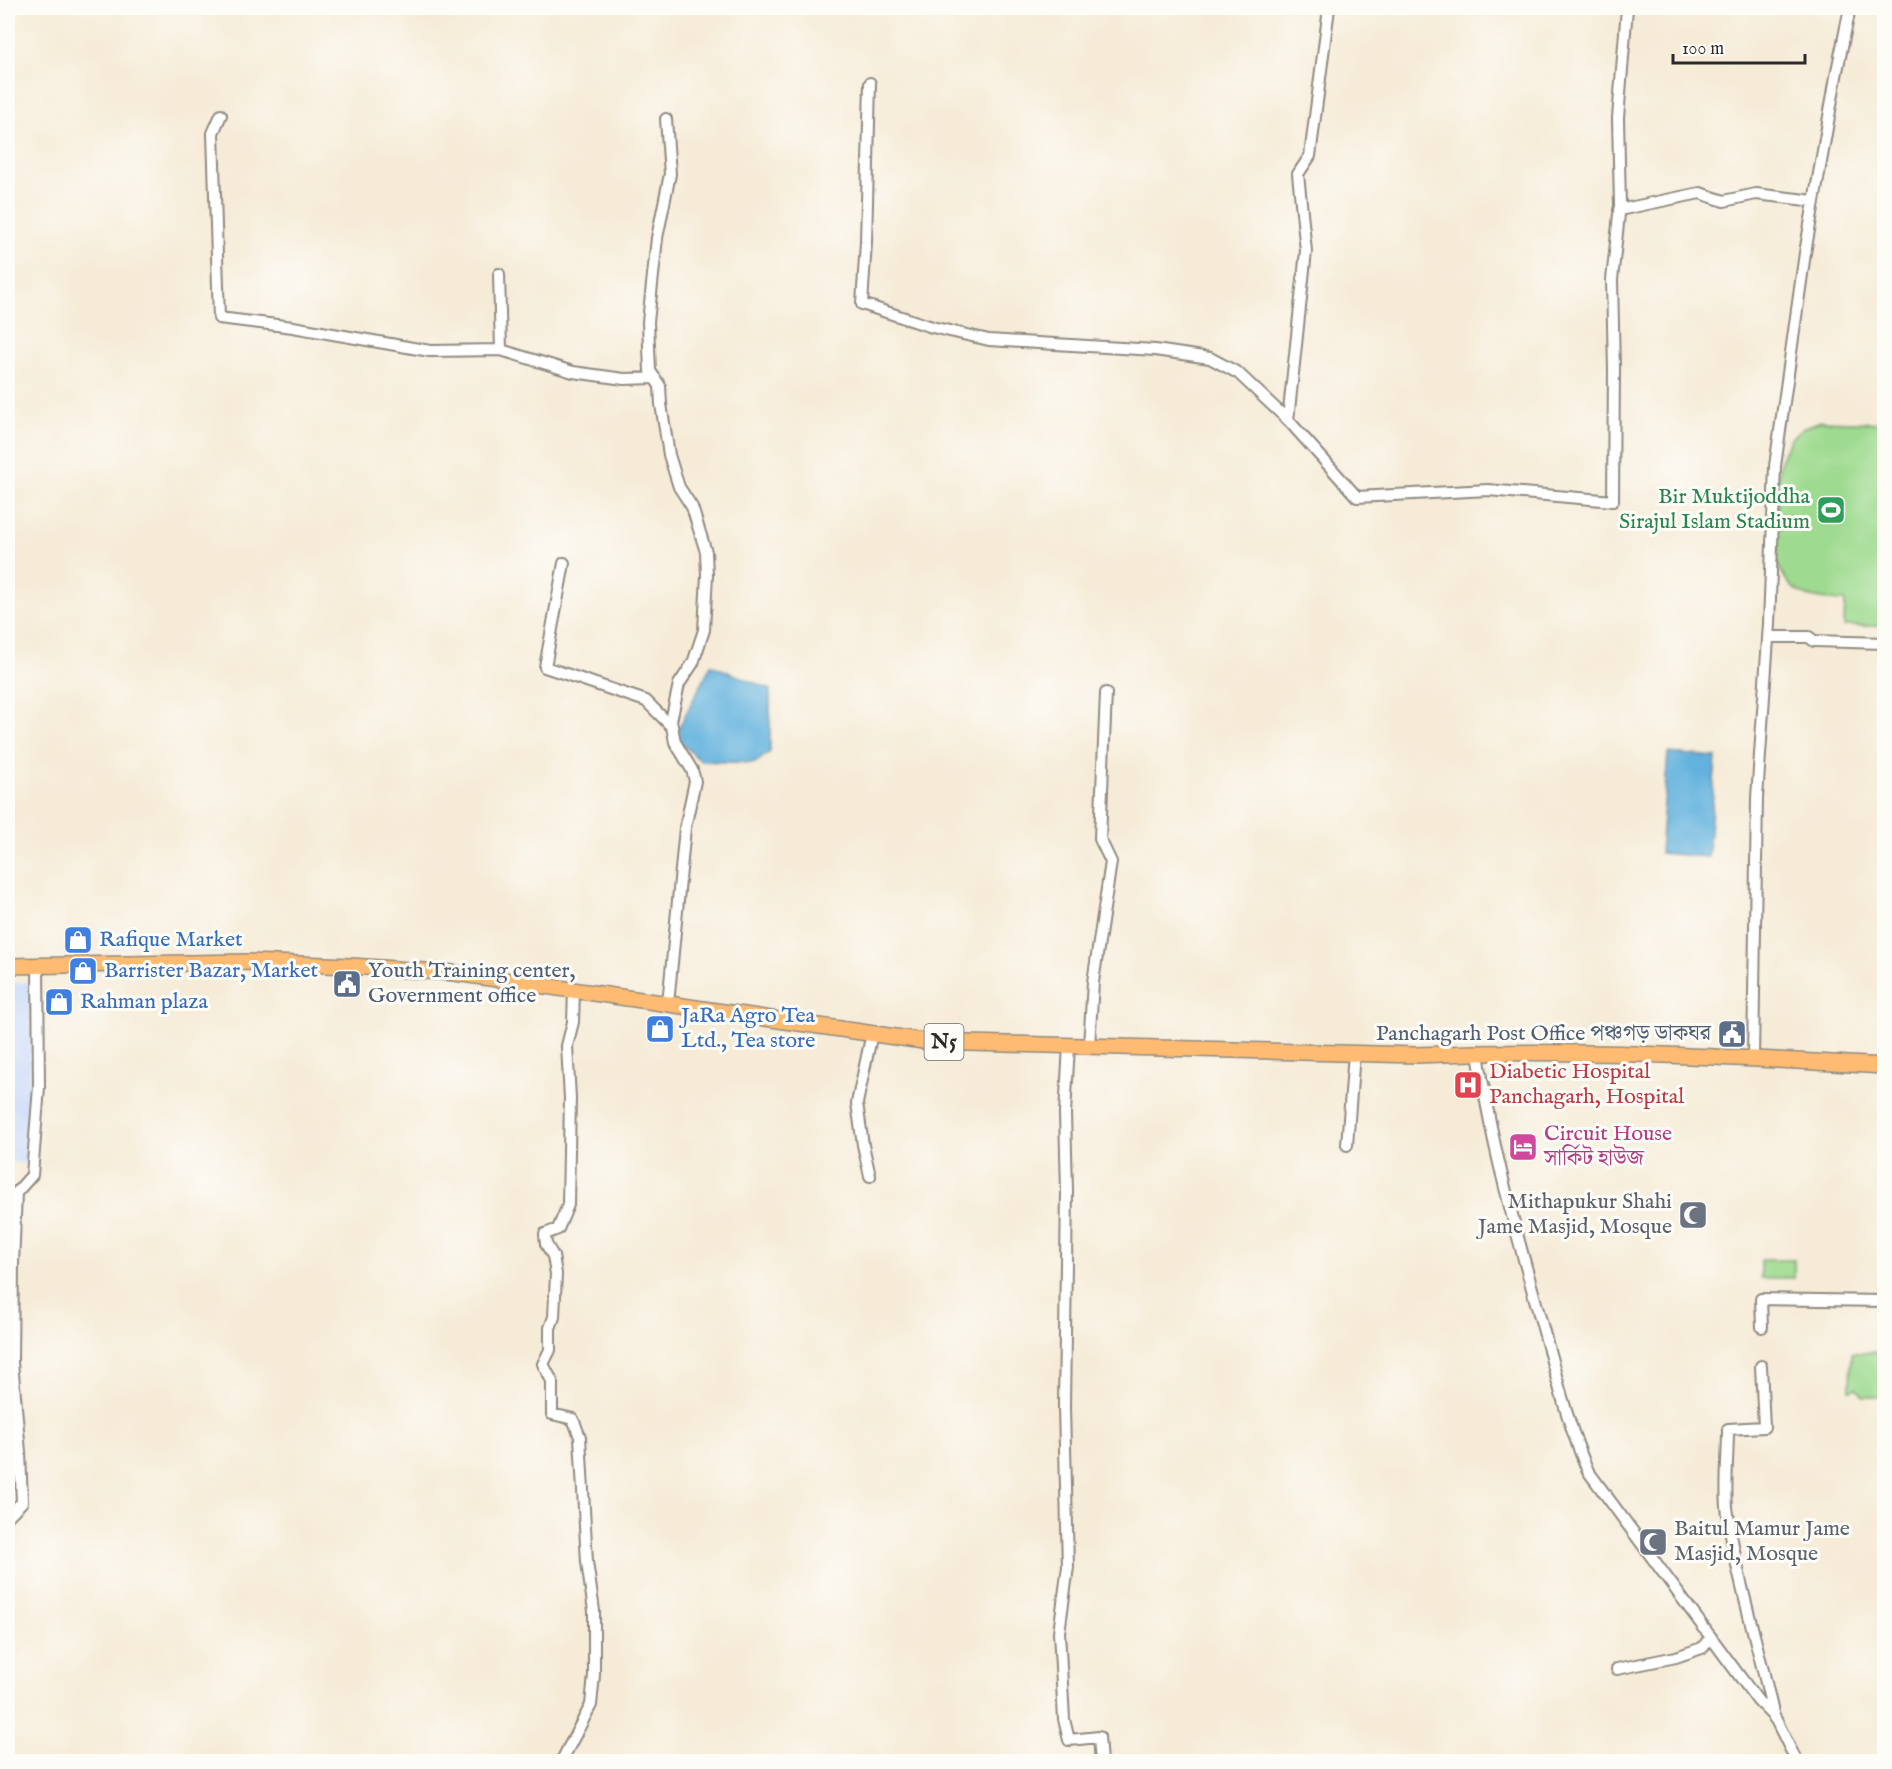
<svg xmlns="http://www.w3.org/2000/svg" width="1892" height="1769" viewBox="0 0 1892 1769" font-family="'IM FELL English','Noto Serif Bengali',serif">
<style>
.built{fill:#ccdbfa}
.green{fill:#9eda8f;stroke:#64825d;stroke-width:1.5}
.water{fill:#64b2de;stroke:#486e84;stroke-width:1.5}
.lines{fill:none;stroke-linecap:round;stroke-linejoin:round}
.minor-casing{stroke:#908b81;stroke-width:14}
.highway-casing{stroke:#908b81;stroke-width:18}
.minor{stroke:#fff;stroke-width:10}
.highway{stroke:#febb71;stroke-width:15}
.labels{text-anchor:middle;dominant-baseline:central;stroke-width:6;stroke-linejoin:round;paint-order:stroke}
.shield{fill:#fdfcf7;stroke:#6a6a68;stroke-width:1.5}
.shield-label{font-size:21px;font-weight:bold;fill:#2b2b2b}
.leisure-label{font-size:22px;fill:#27864d;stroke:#fdfcf7;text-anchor:end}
.shop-label{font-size:22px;fill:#366cbe;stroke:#fdfcf7;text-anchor:start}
.service-label{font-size:22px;fill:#4e5e75;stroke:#fdfcf7;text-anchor:start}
.health-label{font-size:22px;fill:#be3a42;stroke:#fdfcf7;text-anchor:start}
.hotel-label{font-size:22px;fill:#b23c85;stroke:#fdfcf7;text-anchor:start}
.worship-label{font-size:22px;fill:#5b616d;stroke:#fdfcf7;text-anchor:end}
</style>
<rect width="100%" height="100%" fill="#fdfcf7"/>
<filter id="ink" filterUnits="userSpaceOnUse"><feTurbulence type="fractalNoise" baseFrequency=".0167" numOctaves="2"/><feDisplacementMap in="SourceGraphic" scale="12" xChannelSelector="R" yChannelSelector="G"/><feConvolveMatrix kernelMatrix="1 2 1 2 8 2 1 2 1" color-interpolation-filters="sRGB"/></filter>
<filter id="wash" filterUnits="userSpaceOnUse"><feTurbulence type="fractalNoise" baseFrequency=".008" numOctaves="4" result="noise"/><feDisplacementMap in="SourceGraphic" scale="24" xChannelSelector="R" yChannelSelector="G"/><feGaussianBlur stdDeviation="1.35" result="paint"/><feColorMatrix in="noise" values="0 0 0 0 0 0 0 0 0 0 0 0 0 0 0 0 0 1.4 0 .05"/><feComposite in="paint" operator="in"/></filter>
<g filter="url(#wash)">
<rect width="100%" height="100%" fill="#f6ebd7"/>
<!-- built -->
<path class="built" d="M 33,982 L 27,1164 L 8,1162 L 8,983 Z"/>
<!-- green -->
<path class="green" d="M 1821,421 L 1884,423 L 1884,626 L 1844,626 L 1845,601 C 1808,600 1785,595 1776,555 L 1779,466 L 1783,454 L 1791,438 L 1805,427 Z
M 1761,1260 L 1794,1260 L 1794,1278 L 1761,1278 Z
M 1884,1352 L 1884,1397 L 1864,1397 L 1856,1388 L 1850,1390 L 1851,1353 Z"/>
<!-- water -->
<path class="water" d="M 711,665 L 770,689 L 770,752 L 755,763 L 701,761 L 674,737 Z
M 1668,753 L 1716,757 L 1708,857 L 1660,853 Z"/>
</g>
<g filter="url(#ink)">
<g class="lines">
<!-- minor casing -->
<g class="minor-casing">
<path id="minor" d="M 870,83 L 866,242 L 862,304 L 932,327 L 989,340 L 1155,350 L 1210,358 L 1238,373 L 1288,420 L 1357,497 L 1488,490 L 1613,501 L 1614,369 L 1612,280 L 1620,205 L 1618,118 L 1627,8
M 221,115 L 213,133 L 219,318 L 293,327 L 430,351 L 501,350
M 666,119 L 670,174 L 657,238 L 648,322 L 650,371 L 660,386 L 661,404 L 669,455 L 679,487 L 692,507 L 706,552 L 707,575 L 704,630 L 693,663 L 679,684 L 671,721 L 675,742 L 692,770 L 695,781 L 685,828 L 668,1004
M 1619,210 L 1700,193 L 1724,201 L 1756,194 L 1814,201
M 499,274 L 501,350 L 573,372 L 624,379 L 655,378
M 1288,420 L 1306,251 L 1298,174 L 1310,156 L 1329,8
M 564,563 L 545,667 L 646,701 L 672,727
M 1768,637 L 1809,637 L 1814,641 L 1884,643
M 1069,1046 L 1065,1113 L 1067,1191 L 1064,1407 L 1068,1567 L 1059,1632 L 1064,1719 L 1069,1740 L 1099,1737 L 1101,1762
M 1089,1047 L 1093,982 L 1111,862 L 1100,839 L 1106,693
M 1478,1052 C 1490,1141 1515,1227 1539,1314 C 1554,1366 1566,1421 1588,1471 L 1758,1701 L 1775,1718 L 1797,1762
M 1753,1059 L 1757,798 L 1769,624 L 1775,466 L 1805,253 L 1837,71 L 1850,8
M 1347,1145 L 1354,1053
M 870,1176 L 863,1145 L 857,1103 L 872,1033
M 1762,1327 L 1761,1299 L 1884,1301
M 1761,1366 L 1764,1427 L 1728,1429 C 1728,1455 1725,1482 1727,1507 C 1735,1576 1760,1649 1774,1718
M 8,1516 L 22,1502 L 20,1452 L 12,1362 L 13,1264 L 16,1193 L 32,1175 L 39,1087 L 38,965
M 1617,1669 L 1676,1657 L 1702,1648 L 1711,1637
M 561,1762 L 591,1705 L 594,1675 L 594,1611 L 587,1562 L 580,1437 L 573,1419 L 552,1414 L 552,1381 L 543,1364 L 550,1350 L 550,1328 L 554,1317 L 556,1274 L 553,1256 L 546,1244 L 545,1234 L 558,1229 L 568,1205 L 570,1098 L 567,1046 L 573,1022 L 574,991"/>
</g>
<!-- highway casing -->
<g class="highway-casing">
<path id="highway" d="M 8,966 L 248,962 L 351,966 L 455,973 L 930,1042 L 1416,1055 C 1572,1048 1729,1057 1884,1066"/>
</g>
<!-- minor -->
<use href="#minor" class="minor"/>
<!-- highway -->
<use href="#highway" class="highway"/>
</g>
</g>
<!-- icons -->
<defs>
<g id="stadium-square" transform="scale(1.5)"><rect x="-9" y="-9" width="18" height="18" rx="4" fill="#2e9e5b" stroke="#fdfcf7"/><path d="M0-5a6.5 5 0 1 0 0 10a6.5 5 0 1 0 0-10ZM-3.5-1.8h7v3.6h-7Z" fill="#fff"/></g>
<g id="shop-square" transform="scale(1.5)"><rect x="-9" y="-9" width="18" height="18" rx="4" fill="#3f7fe0" stroke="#fdfcf7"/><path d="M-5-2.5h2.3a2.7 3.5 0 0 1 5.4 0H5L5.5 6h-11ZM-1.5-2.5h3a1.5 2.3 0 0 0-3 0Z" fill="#fff"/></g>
<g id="civic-square" transform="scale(1.5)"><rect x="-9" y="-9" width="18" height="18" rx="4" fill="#5c6f8a" stroke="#fdfcf7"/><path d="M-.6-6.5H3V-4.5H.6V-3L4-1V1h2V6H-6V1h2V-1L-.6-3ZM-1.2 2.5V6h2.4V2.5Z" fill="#fff"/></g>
<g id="hospital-square" transform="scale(1.5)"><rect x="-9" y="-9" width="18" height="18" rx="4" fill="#e0444e" stroke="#fdfcf7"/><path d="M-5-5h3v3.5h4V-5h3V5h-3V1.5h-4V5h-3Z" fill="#fff"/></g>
<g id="hotel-square" transform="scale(1.5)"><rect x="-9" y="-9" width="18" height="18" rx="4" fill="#d1479c" stroke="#fdfcf7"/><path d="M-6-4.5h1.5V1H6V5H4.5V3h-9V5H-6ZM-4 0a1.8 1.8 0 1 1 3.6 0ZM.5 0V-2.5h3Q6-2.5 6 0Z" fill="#fff"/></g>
<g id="mosque-square" transform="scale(1.5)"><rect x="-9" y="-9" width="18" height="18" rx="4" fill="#6b7280" stroke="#fdfcf7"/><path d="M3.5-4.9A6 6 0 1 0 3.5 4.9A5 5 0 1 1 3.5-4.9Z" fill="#fff"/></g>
</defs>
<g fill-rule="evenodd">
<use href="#stadium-square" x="1831" y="510"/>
<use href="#shop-square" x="78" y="940"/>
<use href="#shop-square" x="83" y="971"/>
<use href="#civic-square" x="347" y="984"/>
<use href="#shop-square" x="59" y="1002"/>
<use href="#shop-square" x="660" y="1029"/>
<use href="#civic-square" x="1732" y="1034"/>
<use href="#hospital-square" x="1468" y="1085"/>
<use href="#hotel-square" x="1523" y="1147"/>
<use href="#mosque-square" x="1693" y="1215"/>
<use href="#mosque-square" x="1653" y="1542"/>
</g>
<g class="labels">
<!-- shield labels -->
<rect class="shield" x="924.5" y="1024" width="39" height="36" rx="4.5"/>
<g class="shield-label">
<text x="944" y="1042">N5</text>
</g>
<!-- leisure labels -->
<g class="leisure-label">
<text x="1810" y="497">Bir Muktijoddha<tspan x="1810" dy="25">Sirajul Islam Stadium</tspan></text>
</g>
<!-- shop labels -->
<g class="shop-label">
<text x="99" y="940">Rafique Market</text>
<text x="104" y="971">Barrister Bazar, Market</text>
<text x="80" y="1002">Rahman plaza</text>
<text x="681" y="1016">JaRa Agro Tea<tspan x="681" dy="25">Ltd., Tea store</tspan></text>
</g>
<!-- service labels -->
<g class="service-label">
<text x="368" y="971">Youth Training center,<tspan x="368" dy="25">Government office</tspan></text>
<text x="1711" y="1034" text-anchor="end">Panchagarh Post Office পঞ্চগড় ডাকঘর</text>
</g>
<!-- health labels -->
<g class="health-label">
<text x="1489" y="1072">Diabetic Hospital<tspan x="1489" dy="25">Panchagarh, Hospital</tspan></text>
</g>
<!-- hotel labels -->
<g class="hotel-label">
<text x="1544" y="1134">Circuit House<tspan x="1544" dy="25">সার্কিট হাউজ</tspan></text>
</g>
<!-- worship labels -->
<g class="worship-label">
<text x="1672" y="1202">Mithapukur Shahi<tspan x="1672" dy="25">Jame Masjid, Mosque</tspan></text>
<text x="1674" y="1529" text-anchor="start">Baitul Mamur Jame<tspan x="1674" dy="25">Masjid, Mosque</tspan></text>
</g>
</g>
<!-- margin -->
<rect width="1892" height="1769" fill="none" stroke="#fdfcf7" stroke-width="30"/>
<!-- scale -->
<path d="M1673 54v9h132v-9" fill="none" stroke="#2b2b2b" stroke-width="3"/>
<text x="1682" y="54" font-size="18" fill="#2b2b2b" stroke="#fdfcf7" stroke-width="4.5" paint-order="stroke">100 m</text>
</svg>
